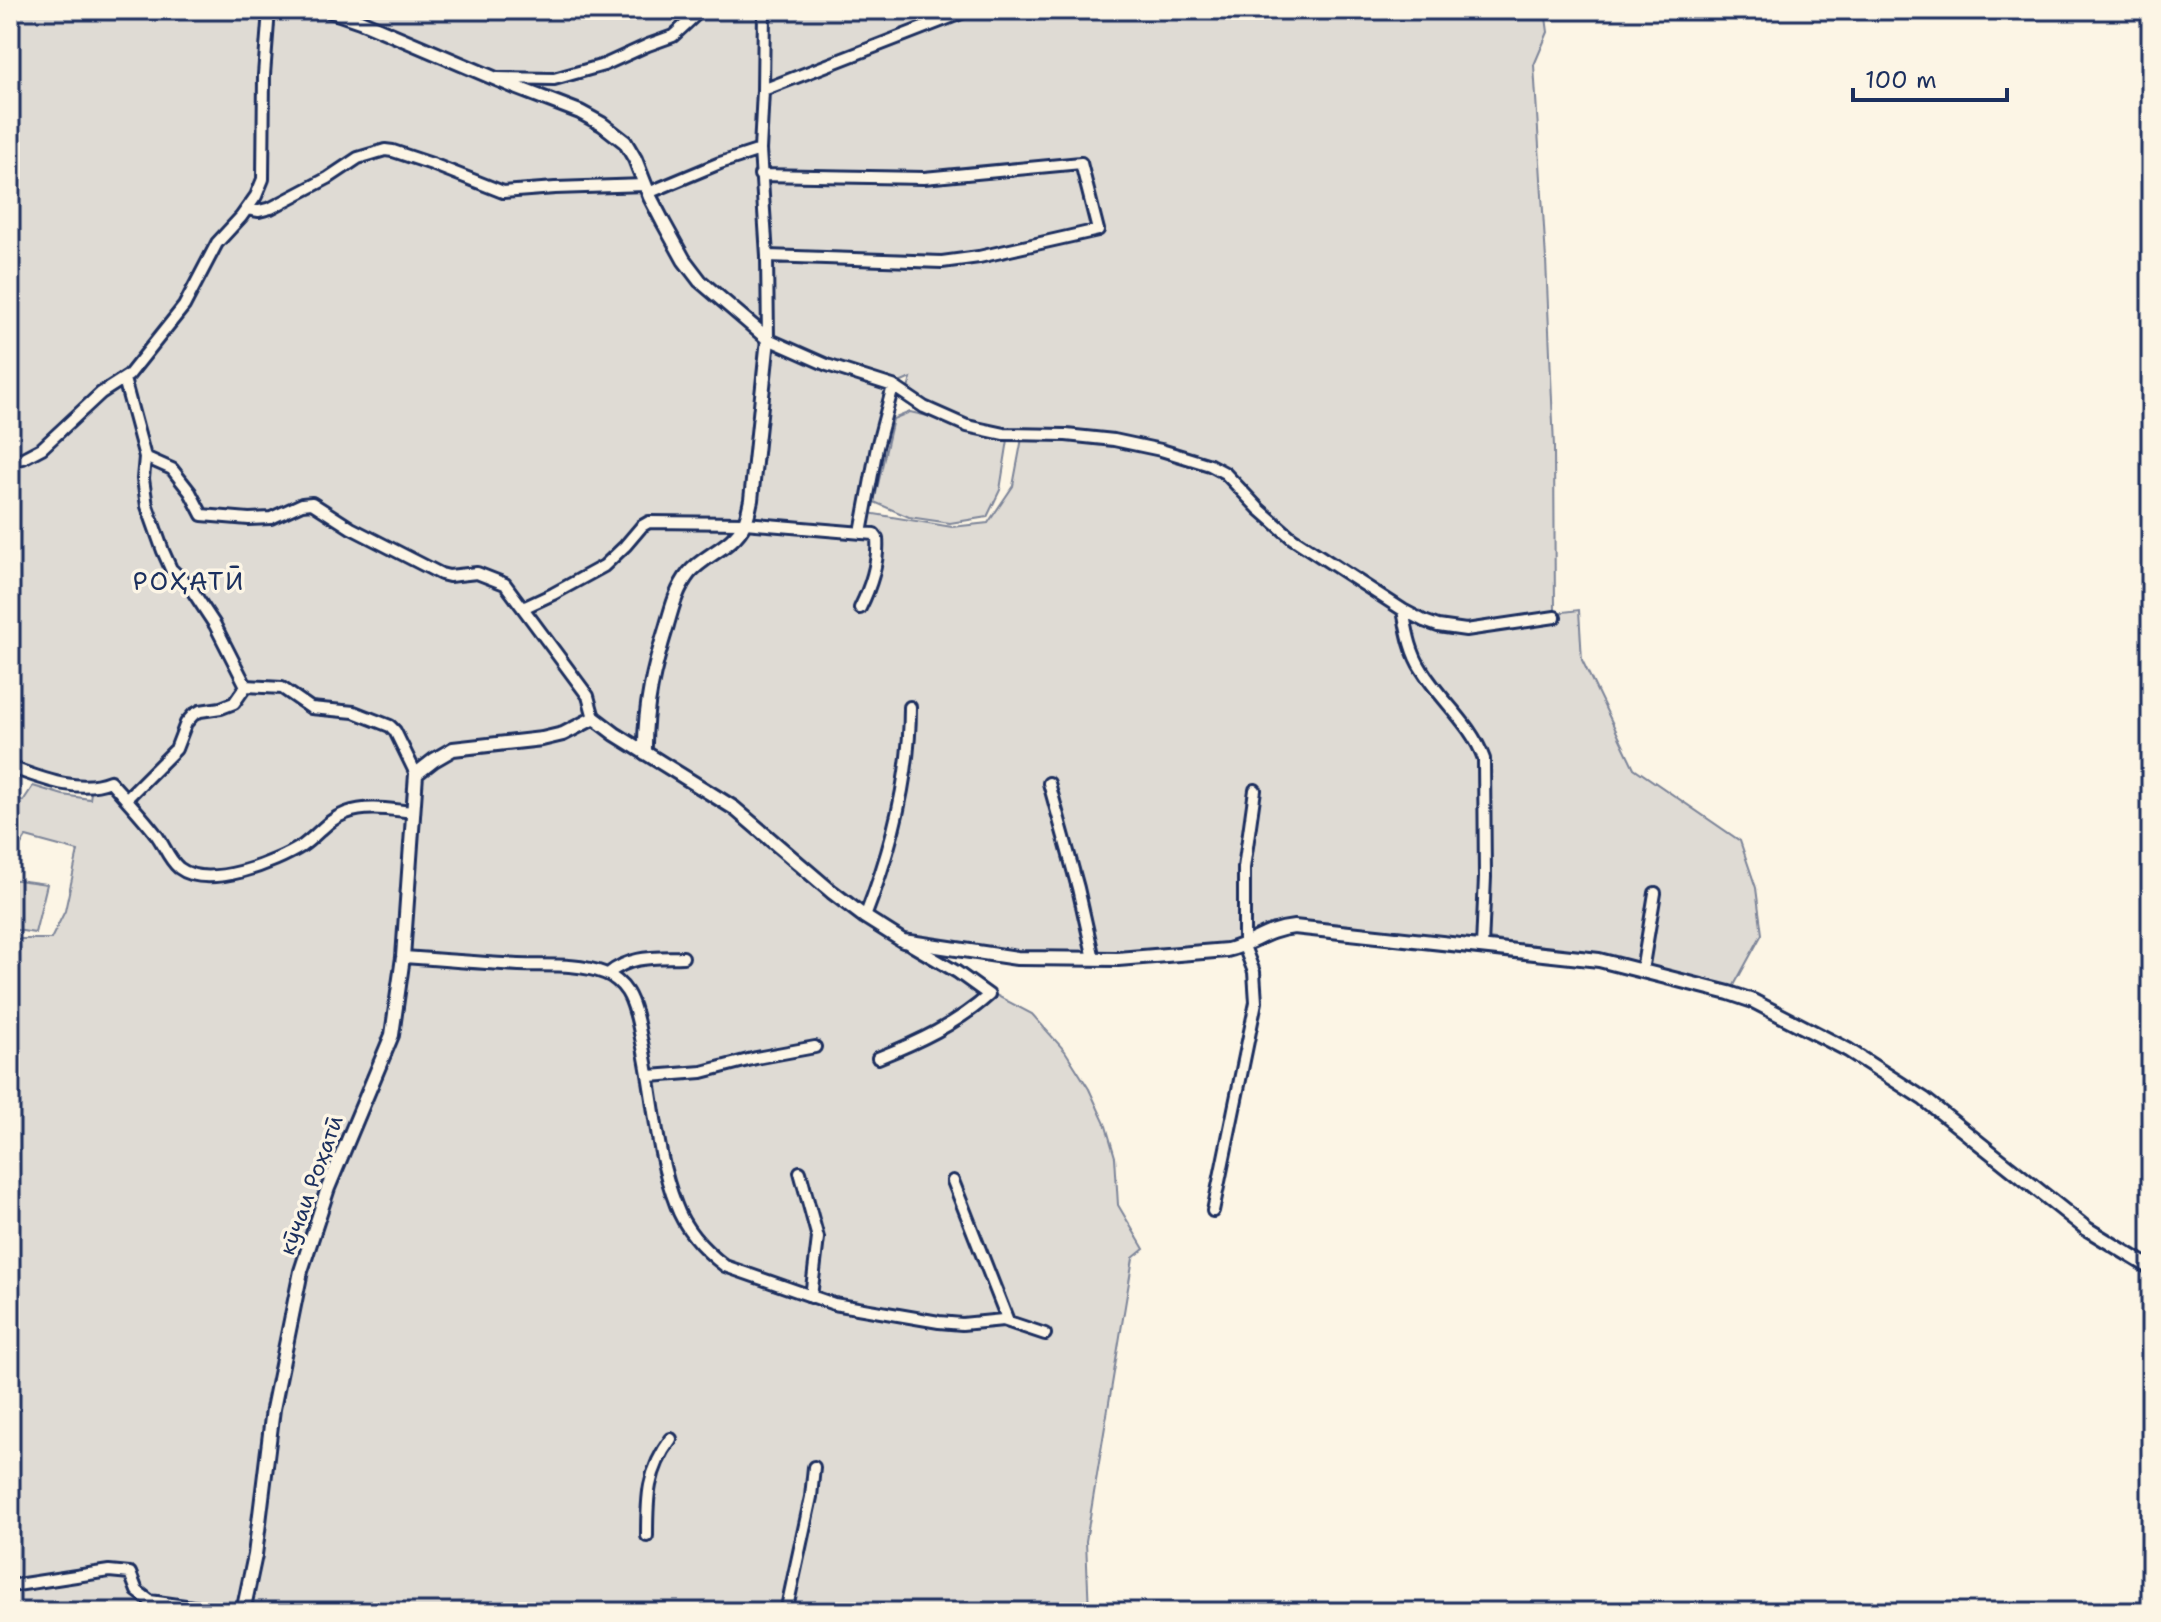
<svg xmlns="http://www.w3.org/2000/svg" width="2161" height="1622" viewBox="0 0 2161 1622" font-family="'Shantell Sans',sans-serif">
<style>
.green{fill:#dfdbd4;stroke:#7d8599;stroke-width:2;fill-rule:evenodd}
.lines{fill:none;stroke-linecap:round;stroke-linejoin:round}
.minor-casing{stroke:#1b2f5e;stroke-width:16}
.tertiary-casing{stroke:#1b2f5e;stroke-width:18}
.minor{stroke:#fcf5e5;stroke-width:10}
.tertiary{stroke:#fcf5e5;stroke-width:12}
.labels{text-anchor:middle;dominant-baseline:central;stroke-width:7;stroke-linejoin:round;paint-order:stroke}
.street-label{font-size:22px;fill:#1b2f5e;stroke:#fcf5e5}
.quarter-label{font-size:26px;letter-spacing:2px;fill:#1b2f5e;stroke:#fcf5e5}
</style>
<rect width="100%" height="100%" fill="#fcf5e5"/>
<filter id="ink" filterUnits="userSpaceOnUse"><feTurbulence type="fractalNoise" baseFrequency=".0125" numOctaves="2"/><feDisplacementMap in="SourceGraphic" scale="16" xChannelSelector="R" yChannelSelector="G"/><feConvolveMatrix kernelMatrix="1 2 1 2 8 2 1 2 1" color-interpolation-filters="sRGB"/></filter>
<g filter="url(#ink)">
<!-- green -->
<path class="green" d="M 10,10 L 333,10 L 372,26 L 364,10 L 1545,10 L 1548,32 L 1534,65 L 1546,260 L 1554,447 L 1555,613 L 1579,610 L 1582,660 L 1634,768 L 1740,841 L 1756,888 L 1762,934 L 1732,989 L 1600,956 L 1483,938 L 1435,938 L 1308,923 L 1272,923 L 1220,951 L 1017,962 L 907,944 L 954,974 L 972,991 L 990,992 L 1032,1014 L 1065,1051 L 1089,1089 L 1106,1126 L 1115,1157 L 1118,1205 L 1144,1249 L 1133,1258 L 1086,1541 L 1089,1612 L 10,1612 L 10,939 L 51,939 L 65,911 L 78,851 L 26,837 L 10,863 L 10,795 L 23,801 L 33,786 L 63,795 L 90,799 L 92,786 L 10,767 ZM 911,378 L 907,393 L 928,409 L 1023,433 L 1013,486 L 988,523 L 952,527 L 862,512 L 892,386 Z
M 910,412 L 963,424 L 1008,440 L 1000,490 L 987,517 L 950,523 L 909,517 L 874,502 L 893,419 Z
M 10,879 L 47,884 L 35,933 L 10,929 Z"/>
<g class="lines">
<!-- minor casing -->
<g class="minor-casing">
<path id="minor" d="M 764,10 L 763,90 L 760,150 L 767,256 L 768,339 L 827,365 L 893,386 L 924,407 L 967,426 L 1004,434 L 1066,435 L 1114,440 L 1161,450 L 1210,465 L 1225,473 L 1259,509 L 1292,538 L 1403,610 L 1424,621 L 1438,626 L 1466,630 L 1555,617
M 497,78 L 554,79 L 604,65 L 648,45 L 673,36 L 701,10
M 763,90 L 969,10
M 760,175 L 924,178 L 1081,163 L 1098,230 L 979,257 L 942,262 L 767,256
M 648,193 L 720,163 L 760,150
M 247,209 L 259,211 L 271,208 L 328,178 L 358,158 L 385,150 L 393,151 L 432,164 L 503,192 L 555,188 L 645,185
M 124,379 L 145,457 L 143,479 L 147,506 L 163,551 L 171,569 L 190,587 L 215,625 L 246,686 L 282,688 L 311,708 L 354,712 L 390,726 L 395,731 L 416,774
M 145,457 L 172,469 L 190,492 L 202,515 L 249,519 L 271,518 L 302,504 L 312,503 L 351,528 L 441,574 L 449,576 L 477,573 L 505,584 L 588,696 L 594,718
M 10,461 L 23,458 L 42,448 L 101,393 L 129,375 L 184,306 L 217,243 L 241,217 L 256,196 L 263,179 L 264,75 L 269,10
M 861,533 L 877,447 L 893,386
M 523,608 L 553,594 L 604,566 L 625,546 L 642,526 L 649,522 L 745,523 L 874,534 L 877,538 C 879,562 871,586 860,608
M 1403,610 C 1407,631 1410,652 1422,670 C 1441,701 1471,723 1484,759 L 1485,877 L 1482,947
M 10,767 C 41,778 78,794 110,781 C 125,798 141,815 155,833 C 164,844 168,859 179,868 C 208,890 275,863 302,846 C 318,835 327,820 346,813 C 368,805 391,810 414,812
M 1049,783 L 1078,888 L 1094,959
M 126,799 L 176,749 L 186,723 L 193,715 L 200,711 L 221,708 L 234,703 L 246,686
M 865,917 C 891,850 910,779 910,707
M 403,957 C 442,960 480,963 519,965 C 547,966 577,963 604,973 C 613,976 622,984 627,992 C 635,1005 638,1023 641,1038 C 654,1093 655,1152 676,1205 C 685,1230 704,1250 725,1266 L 834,1304 L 939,1322 L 962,1324 L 1003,1320 L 1045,1334
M 1642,971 L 1655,893
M 608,974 C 631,955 655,958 683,957
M 878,1058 C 918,1042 957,1024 989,995 L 957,972 L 911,945
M 650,1076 L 702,1072 L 756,1058 L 815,1047
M 800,1172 L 818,1238 L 811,1297
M 953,1181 L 1008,1321
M 1213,1211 L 1256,1002 L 1254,972 L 1244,946 L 1244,868 L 1255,790
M 647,1536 C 647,1498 647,1471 671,1439
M 10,1586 L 109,1571 L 130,1573 L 137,1591 L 150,1601 L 228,1612
M 786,1612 L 811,1497 L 814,1467"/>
</g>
<!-- tertiary casing -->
<g class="tertiary-casing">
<path id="tertiary" d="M 328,10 L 360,21 L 515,87 L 580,112 L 602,124 L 625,142 L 635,159 L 650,197 L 663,222 L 684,260 L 700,281 L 768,339 L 751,500 C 749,508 748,517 744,524 C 734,546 704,555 689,573 C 677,588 672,607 667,625 C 654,667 644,708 645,753
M 243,1612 L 255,1555 L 273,1409 L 301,1271 L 328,1188 L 392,1035 L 403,957 L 416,774 L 434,760 L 453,749 L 542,739 L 563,734 L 594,718 L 615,734 L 734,808 L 832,892 L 865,917 L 903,941 L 1017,958 L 1118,959 L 1227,950 C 1253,944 1265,930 1294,927 L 1599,960 L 1729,993 L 1753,1001 L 1848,1050 L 1924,1099 L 2087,1229 L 2151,1268"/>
</g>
<!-- minor -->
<use href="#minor" class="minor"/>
<!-- tertiary -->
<use href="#tertiary" class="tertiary"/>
</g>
</g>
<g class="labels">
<!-- street labels -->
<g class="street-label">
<text transform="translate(311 1185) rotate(-70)">кӯчаи Роҳатӣ</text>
</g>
<!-- quarter labels -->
<g class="quarter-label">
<text x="189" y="580">РОҲАТӢ</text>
</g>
</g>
<!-- margin -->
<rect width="2161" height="1622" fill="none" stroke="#fcf5e5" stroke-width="40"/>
<rect x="20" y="20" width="2121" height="1582" fill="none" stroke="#1b2f5e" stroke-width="3" filter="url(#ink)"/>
<!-- scale -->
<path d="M1853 88v12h154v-12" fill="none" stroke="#1b2f5e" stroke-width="4"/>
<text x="1865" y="88" font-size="24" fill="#1b2f5e" stroke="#fcf5e5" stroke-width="6" paint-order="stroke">100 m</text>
</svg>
